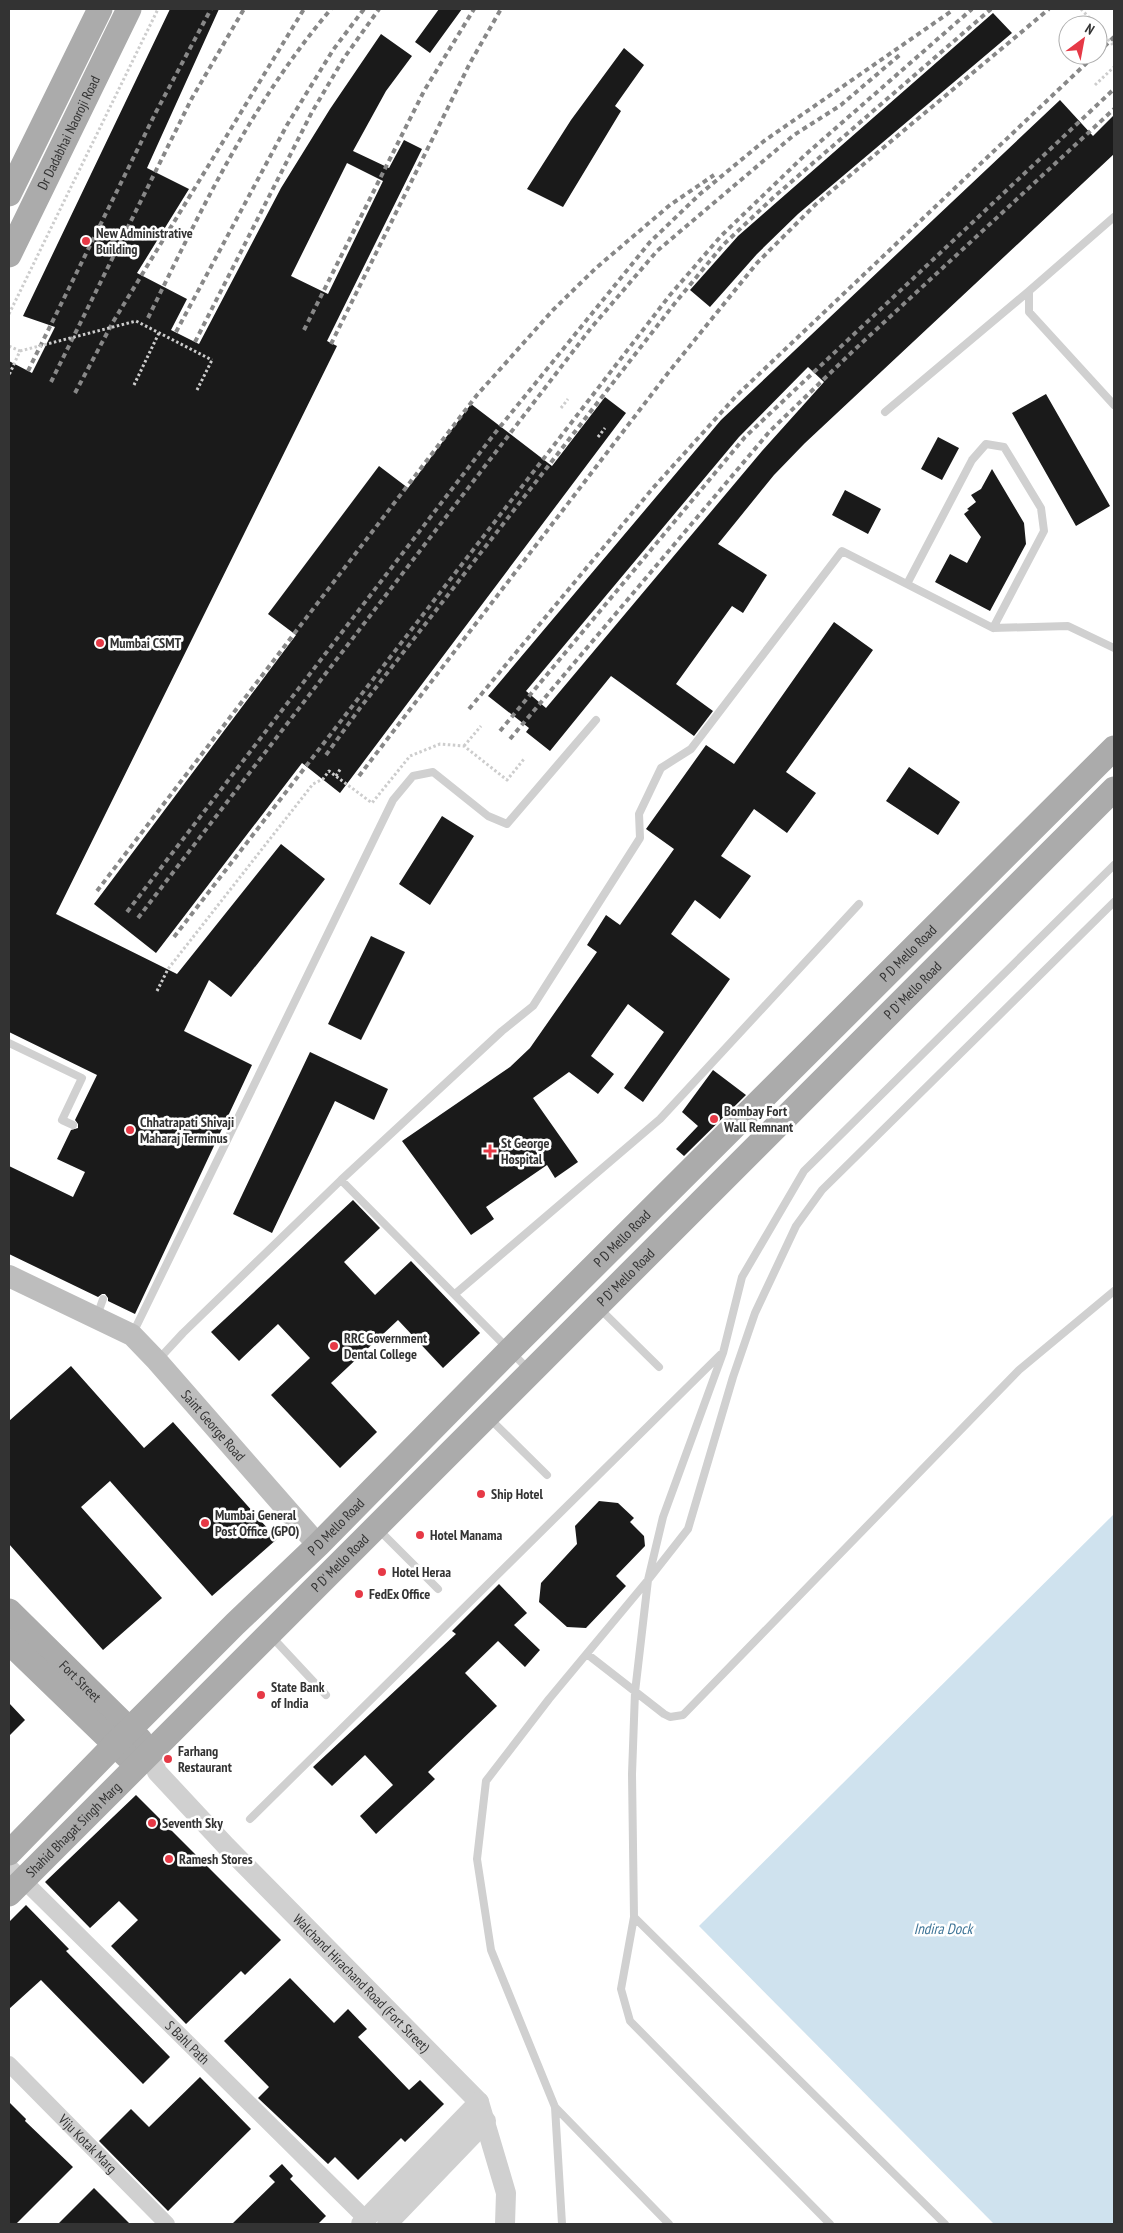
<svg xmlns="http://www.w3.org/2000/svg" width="1123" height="2233" viewBox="0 0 1123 2233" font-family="'PT Sans Narrow',sans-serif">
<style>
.water{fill:#cfe2ee}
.building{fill:#1a1a1a;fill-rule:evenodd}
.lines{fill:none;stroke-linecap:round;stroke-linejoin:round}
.path{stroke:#cdcdcd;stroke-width:3;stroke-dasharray:2.5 2.5;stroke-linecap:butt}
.service{stroke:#d0d0d0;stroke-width:8}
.minor{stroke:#d0d0d0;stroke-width:16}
.tertiary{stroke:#d0d0d0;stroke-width:20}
.secondary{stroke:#bdbdbd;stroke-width:22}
.primary{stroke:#ababab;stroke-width:25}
.rail{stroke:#888;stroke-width:4;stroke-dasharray:5 4;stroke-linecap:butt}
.path-bridge{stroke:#cdcdcd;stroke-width:3;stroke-dasharray:2.5 2.5;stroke-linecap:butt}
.poi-dot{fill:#e63946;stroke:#fff;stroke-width:2}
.labels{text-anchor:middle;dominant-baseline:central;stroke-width:5;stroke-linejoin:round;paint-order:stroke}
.street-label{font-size:14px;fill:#333;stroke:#fff}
.poi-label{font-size:14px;font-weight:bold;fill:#333;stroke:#fff;text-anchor:start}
.water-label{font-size:15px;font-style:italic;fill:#3f7597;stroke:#fff}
</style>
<rect width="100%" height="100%" fill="#fff"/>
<!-- water -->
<path class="water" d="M 1114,1514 L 1114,2224 L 994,2224 L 699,1926 Z"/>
<!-- building -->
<path class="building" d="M 170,9 L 219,9 L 147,168 L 189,189 L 137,273 L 187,299 L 171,330 L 199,344 L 281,188 L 330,109 L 381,34 L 412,56 L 386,91 L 353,151 L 389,168 L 404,140 L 422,149 L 327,341 L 337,346 L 56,914 L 177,974 L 281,844 L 325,879 L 231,997 L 209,980 L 184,1031 L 252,1065 L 135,1314 L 108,1301 L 108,1298 L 105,1294 L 102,1294 L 98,1297 L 9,1254 L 9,1166 L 73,1197 L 85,1172 L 57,1159 L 71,1130 L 78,1128 L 78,1124 L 75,1120 L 97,1075 L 9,1032 L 9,361 L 32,373 L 55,327 L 23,316 ZM 347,163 L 383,181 L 328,294 L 291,276 Z
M 439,9 L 462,9 L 430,53 L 415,42 Z
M 993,13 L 1012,33 L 798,214 L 757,254 L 710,307 L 690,290 L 738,236 Z
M 624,48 L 644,65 L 615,106 L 621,111 L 563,207 L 527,189 L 571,120 Z
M 1060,100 L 1093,136 L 1114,115 L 1114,154 L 805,443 L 774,475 L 718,544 L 767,575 L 743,613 L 732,606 L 676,684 L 713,711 L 694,736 L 611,676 L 550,751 L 526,732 L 529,728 L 488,696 L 721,420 ZM 808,367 L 824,382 L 762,451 L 546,708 L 526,691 L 739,437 Z
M 1046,394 L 1110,506 L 1076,526 L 1012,413 Z
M 605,397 L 626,413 L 340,793 L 302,763 L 156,953 L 94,904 L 296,635 L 268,614 L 379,466 L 408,488 L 471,404 L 552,466 Z
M 938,437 L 959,448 L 942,480 L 921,469 Z
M 992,469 L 1024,523 L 1026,544 L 990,611 L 935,582 L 950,554 L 967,563 L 981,537 L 964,514 L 969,510 L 967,509 L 976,502 L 971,495 L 981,489 Z
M 845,490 L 881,509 L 868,534 L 832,515 Z
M 834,622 L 873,650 L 786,772 L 816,793 L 787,833 L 754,809 L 721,856 L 751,876 L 720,919 L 695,900 L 671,934 L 730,979 L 643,1102 L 624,1088 L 664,1032 L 628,1004 L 591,1056 L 614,1074 L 598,1094 L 569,1072 L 533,1098 L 578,1162 L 555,1178 L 547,1165 L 486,1207 L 494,1219 L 471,1235 L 402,1141 L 510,1067 L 530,1048 L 597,952 L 587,945 L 606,915 L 620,925 L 674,849 L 646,829 L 706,745 L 734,764 Z
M 909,767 L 960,802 L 938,835 L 886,801 Z
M 442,816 L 474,836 L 430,905 L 399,884 Z
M 371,936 L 405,952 L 361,1040 L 328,1024 Z
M 310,1052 L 388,1089 L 374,1120 L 335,1101 L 272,1233 L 233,1214 Z
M 713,1070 L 746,1095 L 684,1156 L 676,1149 L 698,1126 L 682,1112 Z
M 353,1200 L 380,1228 L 344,1262 L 375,1295 L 411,1261 L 480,1333 L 443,1368 L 398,1320 L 331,1383 L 377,1432 L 340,1468 L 271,1395 L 310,1358 L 278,1324 L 239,1361 L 211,1332 Z
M 71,1366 L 144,1448 L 173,1422 L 277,1539 L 212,1596 L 110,1481 L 81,1507 L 162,1598 L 103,1650 L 9,1544 L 9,1421 Z
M 599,1501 L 618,1503 L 634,1518 L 630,1522 L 644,1536 L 645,1546 L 616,1576 L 626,1586 L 586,1628 L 567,1627 L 539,1602 L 541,1583 L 577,1544 L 575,1526 Z
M 499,1584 L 527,1613 L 514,1625 L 540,1650 L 525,1667 L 498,1641 L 465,1673 L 497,1706 L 428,1772 L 435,1779 L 376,1834 L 360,1816 L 393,1785 L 365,1755 L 332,1786 L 313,1767 L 456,1634 L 452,1631 Z
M 9,1703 L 25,1720 L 9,1736 Z
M 136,1795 L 281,1940 L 245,1975 L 241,1971 L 186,2024 L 111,1946 L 138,1920 L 119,1901 L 90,1928 L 45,1882 Z
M 26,1905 L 69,1949 L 66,1951 L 170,2057 L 143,2084 L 41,1980 L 9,2009 L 9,1922 Z
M 290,1978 L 334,2023 L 348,2009 L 367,2029 L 358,2037 L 409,2090 L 420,2080 L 444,2104 L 405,2142 L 401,2138 L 358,2180 L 335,2157 L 328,2164 L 258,2098 L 269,2087 L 224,2041 Z
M 200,2077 L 251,2129 L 168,2211 L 99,2141 L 131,2109 L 149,2127 Z
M 9,2102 L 26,2119 L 25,2121 L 73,2167 L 16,2224 L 9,2224 Z
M 282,2164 L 293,2176 L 290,2179 L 326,2216 L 318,2224 L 232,2224 L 275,2182 L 269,2176 Z
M 94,2188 L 130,2224 L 58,2224 Z"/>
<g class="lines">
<!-- path -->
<path class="path" d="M 1081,9 L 1096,25
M 1095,85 L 1114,67
M 9,314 L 158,9
M 9,346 L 20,351 L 9,375
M 134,385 L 159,333
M 197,390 L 212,360
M 561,408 L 568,399
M 598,437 L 605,428
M 464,746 L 481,726
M 336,776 L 341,768
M 157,991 L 168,969 L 313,784 L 323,779 L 329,771 L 372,803 L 410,756 L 440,744 L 464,746 L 507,780 L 524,759"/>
<!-- service -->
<path class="service" d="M 1114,217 L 1029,291 L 1029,312 L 1114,405
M 885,412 L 1029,291
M 907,584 L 972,460 L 986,444 L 1004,447 L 1041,508 L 1044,531 L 993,628
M 9,1043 L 82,1078 L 62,1120 L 73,1125
M 341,1180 L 529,1370
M 455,1294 L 660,1119 L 859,904
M 599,1308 L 659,1367
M 97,1316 L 103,1299
M 133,1333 L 393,800 L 413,776 L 433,772 L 488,816 L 507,824 L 596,720
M 158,1360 L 183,1333 L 341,1180 L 502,1031 L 533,1006 L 640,838 L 639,814 L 661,768 L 691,749 L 842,551 L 993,628 L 1068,626 L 1114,648
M 489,1418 L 547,1475
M 379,1530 L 438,1589
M 271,1636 L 326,1695
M 587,1654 L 664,1714 L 670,1717 L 683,1715 L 1019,1370 L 1114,1291
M 250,1819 L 720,1355
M 634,1917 L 621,1989 L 630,2021 L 830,2224
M 555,2107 L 669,2224
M 562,2224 L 555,2107 L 491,1950 L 477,1859 L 486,1781 L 549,1699 L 648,1580 L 688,1529 L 733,1377 L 755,1313 L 796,1226 L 822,1190 L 1114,902
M 945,2224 L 634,1917 L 632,1774 L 635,1692 L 648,1580 L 663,1517 L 723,1353 L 742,1277 L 804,1171 L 1114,865"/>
<!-- minor -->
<g class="minor">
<path id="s1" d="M 9,1866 L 366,2219"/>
<path id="s2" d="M 9,2064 L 167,2224"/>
</g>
<!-- tertiary -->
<g class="tertiary">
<path id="s3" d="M 150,1752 L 157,1772 L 226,1846 L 479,2102 L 506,2193 L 505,2224"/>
<path d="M 361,2224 L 479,2102"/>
<path d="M 387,2224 L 486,2121"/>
</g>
<!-- secondary -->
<path class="secondary" id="s4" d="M 9,1276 L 132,1335 L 157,1361 L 318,1545"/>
<!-- primary -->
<g class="primary">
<path d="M 9,194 L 100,9"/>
<path id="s5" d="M 9,255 L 129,9"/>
<path id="s6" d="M 9,1611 L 140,1740"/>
<path d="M 9,1642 L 127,1756"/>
<path id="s7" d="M 9,1853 L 130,1729 L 235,1624 L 318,1545 L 510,1350 L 1114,748"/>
<path id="s8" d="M 9,1894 L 1114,789"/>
</g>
<!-- rail -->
<path class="rail" d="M 1098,53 L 1114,37
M 148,318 C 201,210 252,102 331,9
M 304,330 L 424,91 L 474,9
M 176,332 L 287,125 L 333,50 L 364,9
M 195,342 L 312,112 L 344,58 L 379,9
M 331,344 L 470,63 L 501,9
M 28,371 L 156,112 L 211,9
M 51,382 L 192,98 L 244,9
M 75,393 L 113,322 L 304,9
M 469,709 L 653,488 L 737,395 L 1095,55
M 500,731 L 745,437 L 1114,89
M 510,739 L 770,431 L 852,352 L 1114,109
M 326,755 L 360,708 L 675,303 L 723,245 L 775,196 L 991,9
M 359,776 L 668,373 L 757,263 L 816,204 L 1049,9
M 97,891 L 477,395 L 553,310 L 596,268 L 670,205 L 714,175
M 127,912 L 495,433 L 650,242 L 700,194 L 764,141 L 953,10
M 138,918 L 591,328 L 657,251 L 794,135 L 841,105 L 902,53
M 174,937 L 670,295 L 721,236 L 805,155 L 972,9"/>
<!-- path-bridge -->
<path class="path-bridge" d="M 1098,28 L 1114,46
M 20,351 L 136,321 L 212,360"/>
</g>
<!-- markers -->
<g class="poi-dot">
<circle cx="86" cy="241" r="5"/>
<circle cx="100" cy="643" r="5"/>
<circle cx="714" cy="1119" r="5"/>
<circle cx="130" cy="1130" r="5"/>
<path d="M487.5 1143.5h5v5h5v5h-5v5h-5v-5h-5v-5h5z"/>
<circle cx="334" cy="1346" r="5"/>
<circle cx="481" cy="1494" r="5"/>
<circle cx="205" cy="1523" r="5"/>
<circle cx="420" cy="1535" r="5"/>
<circle cx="382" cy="1572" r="5"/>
<circle cx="359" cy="1594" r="5"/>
<circle cx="261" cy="1695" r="5"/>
<circle cx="168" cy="1759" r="5"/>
<circle cx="152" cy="1823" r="5"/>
<circle cx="169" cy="1859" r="5"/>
</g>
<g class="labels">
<!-- street labels -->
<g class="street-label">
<text stroke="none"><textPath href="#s5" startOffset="136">Dr Dadabhai Naoroji Road</textPath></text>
<text stroke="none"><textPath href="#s7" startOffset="1272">P D Mello Road</textPath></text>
<text stroke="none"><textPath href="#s8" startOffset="1278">P D' Mello Road</textPath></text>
<text stroke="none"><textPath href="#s7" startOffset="868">P D Mello Road</textPath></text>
<text stroke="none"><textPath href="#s8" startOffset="872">P D' Mello Road</textPath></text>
<text stroke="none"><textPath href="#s4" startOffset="258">Saint George Road</textPath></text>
<text stroke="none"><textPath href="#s7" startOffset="462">P D Mello Road</textPath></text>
<text stroke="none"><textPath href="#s8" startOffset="468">P D' Mello Road</textPath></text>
<text stroke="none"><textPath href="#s6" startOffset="100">Fort Street</textPath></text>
<text stroke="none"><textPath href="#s8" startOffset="91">Shahid Bhagat Singh Marg</textPath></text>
<text stroke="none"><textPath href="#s3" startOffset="315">Walchand Hirachand Road (Fort Street)</textPath></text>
<text stroke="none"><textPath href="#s1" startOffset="251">S Bahl Path</textPath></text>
<text stroke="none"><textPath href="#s2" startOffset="112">Viju Kotak Marg</textPath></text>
</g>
<!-- poi labels -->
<g class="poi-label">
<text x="96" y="233">New Administrative<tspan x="96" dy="16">Building</tspan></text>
<text x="110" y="643">Mumbai CSMT</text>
<text x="724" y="1111">Bombay Fort<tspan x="724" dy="16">Wall Remnant</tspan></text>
<text x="140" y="1122">Chhatrapati Shivaji<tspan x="140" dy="16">Maharaj Terminus</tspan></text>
<text x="501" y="1143">St George<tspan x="501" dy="16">Hospital</tspan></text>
<text x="344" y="1338">RRC Government<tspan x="344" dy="16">Dental College</tspan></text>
<text x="491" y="1494">Ship Hotel</text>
<text x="215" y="1515">Mumbai General<tspan x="215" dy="16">Post Office (GPO)</tspan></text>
<text x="430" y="1535">Hotel Manama</text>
<text x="392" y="1572">Hotel Heraa</text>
<text x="369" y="1594">FedEx Office</text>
<text x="271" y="1687">State Bank<tspan x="271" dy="16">of India</tspan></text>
<text x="178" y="1751">Farhang<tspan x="178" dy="16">Restaurant</tspan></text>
<text x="162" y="1823">Seventh Sky</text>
<text x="179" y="1859">Ramesh Stores</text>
</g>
<!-- water labels -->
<g class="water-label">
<text x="943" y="1928">Indira Dock</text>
</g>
</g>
<!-- border -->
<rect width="1123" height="2233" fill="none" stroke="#333333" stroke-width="20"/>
<!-- north arrow -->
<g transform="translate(1083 40) rotate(32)"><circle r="24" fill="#ffffff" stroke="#adadad"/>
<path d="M0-4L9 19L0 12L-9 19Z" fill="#e63946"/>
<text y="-8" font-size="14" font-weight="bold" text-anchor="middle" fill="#333333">N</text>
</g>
</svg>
